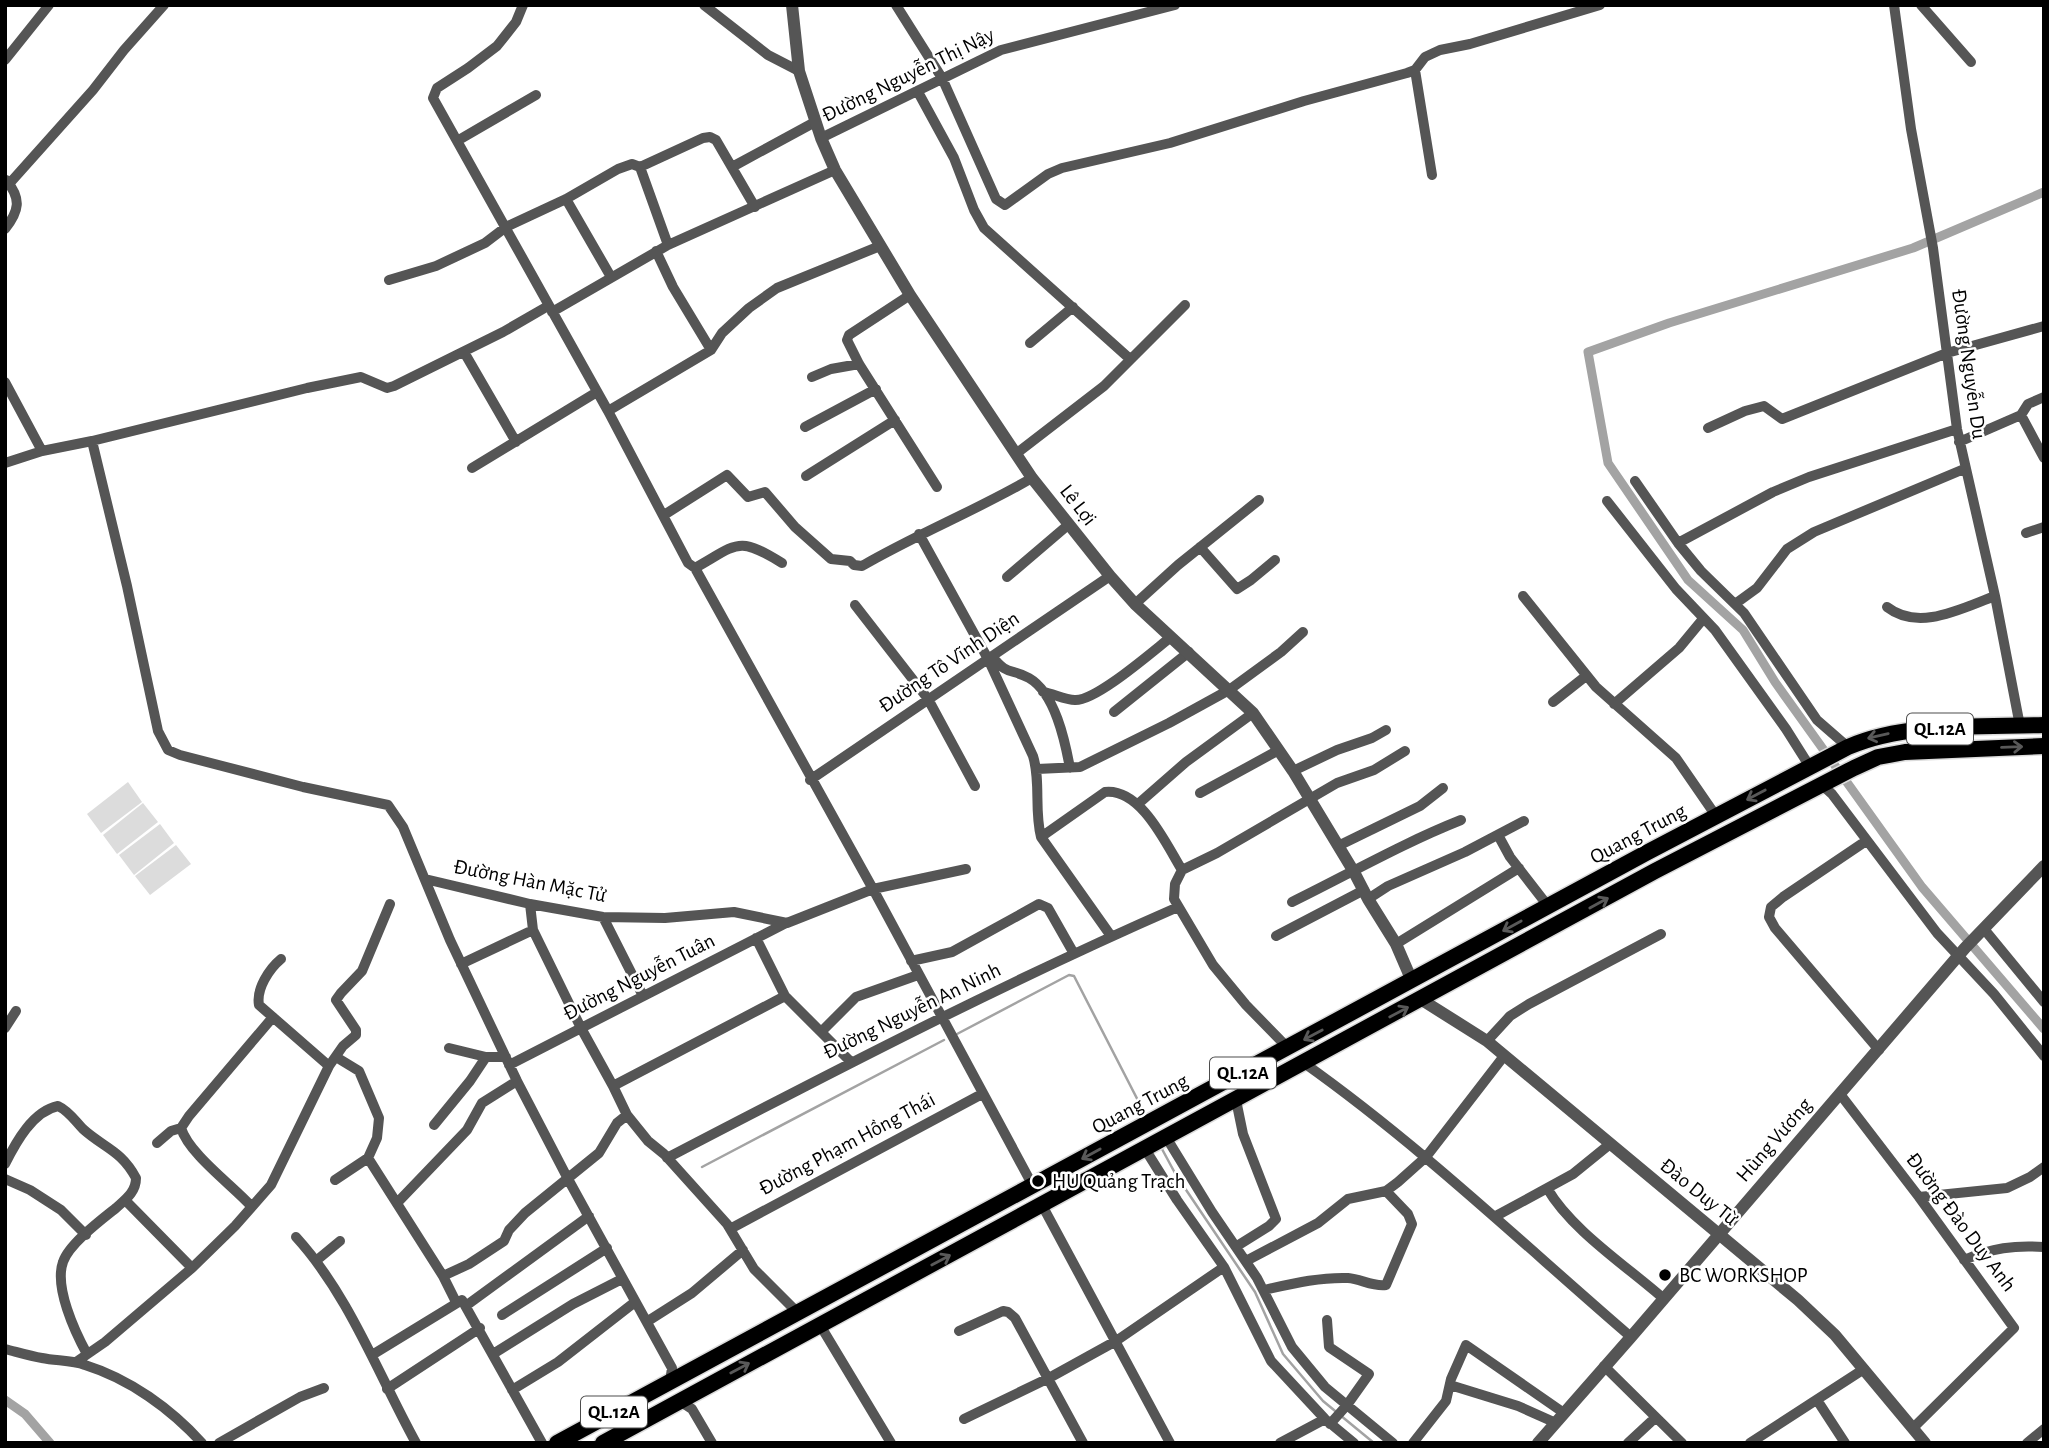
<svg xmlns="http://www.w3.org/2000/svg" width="2049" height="1448" viewBox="0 0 2049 1448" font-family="'Alegreya Sans',sans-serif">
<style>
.green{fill:#dcdcdc}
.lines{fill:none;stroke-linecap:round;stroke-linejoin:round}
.stream{stroke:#a3a3a3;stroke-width:2.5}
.canal{stroke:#a3a3a3;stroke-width:9}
.trunk-casing{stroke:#dbdbdb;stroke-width:19}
.minor{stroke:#555;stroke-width:10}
.tertiary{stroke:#555;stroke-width:12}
.trunk{stroke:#000;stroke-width:16}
.oneway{stroke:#595959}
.poi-dot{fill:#000;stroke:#fff;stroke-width:2.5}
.labels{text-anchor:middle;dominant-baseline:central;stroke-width:5;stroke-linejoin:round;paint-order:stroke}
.shield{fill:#fff;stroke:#4c4c4c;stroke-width:2}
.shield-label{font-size:19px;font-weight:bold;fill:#000}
.street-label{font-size:21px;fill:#000;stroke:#fff}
.poi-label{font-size:21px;fill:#000;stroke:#fff;text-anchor:start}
</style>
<rect width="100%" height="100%" fill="#fff"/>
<!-- green -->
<path class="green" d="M 128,782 L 142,802 L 101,833 L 87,814 Z
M 143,803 L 158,822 L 117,854 L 103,835 Z
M 160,824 L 174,843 L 134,875 L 119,855 Z
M 176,845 L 191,864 L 150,895 L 135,876 Z"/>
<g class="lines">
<!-- stream -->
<path class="stream" d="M 957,1034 L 1069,975 L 1074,976 L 1147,1118
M 1162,1149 L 1176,1175 L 1255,1292 L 1283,1354 L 1323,1401 L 1374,1443
M 702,1167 L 944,1040"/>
<!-- canal -->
<path class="canal" d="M 2044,192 L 1913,248 L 1669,323 L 1588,352 L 1608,463 L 1688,580 L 1743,630 L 1775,682 L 1922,887 L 2044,1029
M 5,1400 L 25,1414 L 50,1443"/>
<!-- trunk casing -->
<g class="trunk-casing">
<path id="trunk" d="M 557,1443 L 1646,853 L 1848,747 C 1905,722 1982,727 2044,725
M 603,1443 L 1655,871 L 1854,768 L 1878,757 L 1905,752 L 2044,746"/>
</g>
<!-- minor -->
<path class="minor" d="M 523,5 L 516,22 L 497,46 L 468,68 L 437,88 L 433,98 L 608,411 L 688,563 L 695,568 L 873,889 L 1033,1186
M 704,5 L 768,55 L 799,71
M 896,5 L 942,78 L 996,199 L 1005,205 L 1048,174 L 1062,168 L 1170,143 L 1304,101 L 1407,73 L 1415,70 L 1425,57 L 1440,50 L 1470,44 L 1600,5
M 1894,5 L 1911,129 L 1933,248 L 1957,429 L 1995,596 L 2020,726
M 1921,5 L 1971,62
M 5,60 L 49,5
M 1415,70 L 1432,175
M 918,92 L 954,158 L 974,210 L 984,228 L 1130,359
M 821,138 L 1001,50 L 1175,5
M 457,141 L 536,95
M 640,167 L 668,245
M 732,167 L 815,122
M 9,184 L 93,90 L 124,50 L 164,5
M 566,199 L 611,277
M 5,229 C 19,211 22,199 6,180
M 656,251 L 673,287 L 711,350
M 389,280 L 436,266 L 485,243 L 506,227 L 566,199 L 618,169 L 632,164 L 640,167 L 703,138 L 710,137 L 716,140 L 755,207
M 910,295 L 849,335 L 847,340 L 859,364 L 937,487
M 552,312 L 668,245 L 835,170
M 1030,343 L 1073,307
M 464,352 L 516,442
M 812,377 L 831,369 L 859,364
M 5,382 L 42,451
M 608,411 L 711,350 L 722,333 L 749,308 L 777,288 L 880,246
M 2021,415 L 2044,458
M 805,427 L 876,389
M 1708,428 L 1745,411 L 1764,406 L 1782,419 L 1947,353 L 2044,326
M 92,441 L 307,388 L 361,377 L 387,388 L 394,386 L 503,332 L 548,306
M 1959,442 L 2021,415 L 2028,404 L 2044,397
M 1017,453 L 1104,386 L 1185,305
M 5,463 L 42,451 L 92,441 L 127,586 L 158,731 L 168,750 L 180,755 L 303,787 L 388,805 L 403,827 L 450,940 L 517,1081 L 568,1179 L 672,1368 L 670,1382
M 472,468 L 597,392
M 806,476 L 895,420
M 1635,481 L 1678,543 L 1701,571 L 1744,613 L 1817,720 L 1848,747
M 1607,501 L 1676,589 L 1715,630 L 1786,729 L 1810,767
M 664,515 L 727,475 L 748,497 L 765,492 L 795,527 L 831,559 L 850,561 L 854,565 L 862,566 C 917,534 977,510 1032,478
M 2026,533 L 2044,527
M 919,534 L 988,659 L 1033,756 C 1041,782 1034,810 1041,837 L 1111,936
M 1678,543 L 1773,492 L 1809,477 L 1957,429
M 1200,547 L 1237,589 L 1251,580 L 1275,560
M 695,568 C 738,544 737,535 782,563
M 1007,577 L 1068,525
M 1523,596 L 1596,687 L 1676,758 L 1716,816
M 1135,604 L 1178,565 L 1259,500
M 1735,604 L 1757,588 L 1787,549 L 1814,532 L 1964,469
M 855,605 L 928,699 L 975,786
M 1887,607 C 1919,632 1962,608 1995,596
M 992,656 C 1007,676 1011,668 1029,678 C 1055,693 1065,741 1070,768
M 1043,692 C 1054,694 1065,700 1075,700 C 1096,701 1153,651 1171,637
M 1553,702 L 1586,676
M 1614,704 L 1679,648 L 1703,619
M 1114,712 L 1189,652
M 1037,769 L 1080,767 L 1169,723 L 1229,690 L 1281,652 L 1303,632
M 1293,771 L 1337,750 L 1372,738 L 1386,730
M 810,780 L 1110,576
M 1822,785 L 1832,794 L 1937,933 L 1994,994 L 2044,1056
M 1200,793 L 1279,750
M 1138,804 L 1186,762 L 1253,713
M 1498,835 L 1510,857 L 1548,906
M 1041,837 L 1105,792 C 1141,788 1166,844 1182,870
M 1866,841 L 1783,897 L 1771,907 L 1769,917 L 1775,928 L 1879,1050
M 1338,846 L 1420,806 L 1443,788
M 425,879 L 530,904 L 603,917 L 665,918 L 734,912 L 787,923 L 873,889 L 966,869
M 1368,899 L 1388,886 L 1465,852 L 1524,821
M 1292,902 C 1349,874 1403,843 1461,820
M 530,904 L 533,930 L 581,1028 L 613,1086 L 627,1115 L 648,1141 L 664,1154 L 727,1224 L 754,1269 L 798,1313
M 603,917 L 643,996
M 1984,929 L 2044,1002
M 1276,936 L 1364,890
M 756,938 L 785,996 L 851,1062
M 1396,944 L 1519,868
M 281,959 C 269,969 256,989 259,1005 L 329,1066
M 911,961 L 952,952 L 1039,904 L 1048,908 L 1073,952
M 461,964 L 533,930
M 5,1028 L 16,1011
M 821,1032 L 856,997 L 918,975
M 1487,1041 L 1510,1016 L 1529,1004 L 1661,934
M 449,1048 L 486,1057 L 506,1057
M 1288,1048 L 1246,1005 L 1213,965 L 1174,899 L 1175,884 L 1182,870 L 1217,853 L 1337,783 L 1374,770 L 1405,751
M 1304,1063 C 1421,1146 1524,1245 1631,1337
M 509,1065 L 786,923
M 613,1086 L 785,996
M 1840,1094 L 1919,1197 L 2014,1328 L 1913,1428
M 1236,1100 L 1243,1134 L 1276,1219 L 1269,1226 L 1237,1246
M 434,1125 L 470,1081 L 486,1057
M 1166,1137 L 1212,1212 L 1257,1278 L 1292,1347 L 1325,1387 L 1393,1443
M 157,1143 L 171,1131 L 181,1128
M 1145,1149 L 1177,1200 L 1224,1267 L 1271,1361 L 1325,1419 L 1354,1443
M 368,1158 L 443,1276 L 456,1302
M 667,1158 C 836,1070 1004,983 1178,907
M 5,1164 C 16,1142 33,1111 58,1106 C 69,1111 75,1121 83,1129 C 104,1148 121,1150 136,1178 C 136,1192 126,1199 116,1208 C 101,1220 69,1244 63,1262 C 54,1287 75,1332 87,1354
M 5,1179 L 30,1190 L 61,1210 L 86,1235
M 335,1180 L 368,1158 L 377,1138 L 379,1118 L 359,1071 L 336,1057
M 1547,1188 C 1571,1230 1628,1267 1664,1299
M 1919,1197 L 2007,1188 L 2030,1177 L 2044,1167
M 125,1200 L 192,1268
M 397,1203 L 467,1130 L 482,1103 L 517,1081
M 1042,1205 L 1170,1443
M 251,1206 C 232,1185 189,1154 181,1128 L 189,1116 L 273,1017
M 1496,1216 L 1573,1174 L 1610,1144
M 730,1229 L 982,1094
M 296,1237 C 349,1295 378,1374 416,1443
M 317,1260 L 340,1241
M 1964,1260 C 1992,1248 2014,1245 2044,1247
M 1246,1261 L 1318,1223 L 1348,1199 L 1386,1191 L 1398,1182 L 1426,1157 L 1504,1056
M 443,1276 L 469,1264 L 504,1241 L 509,1230 L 525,1213 L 599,1153 L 617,1123 L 627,1115
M 1264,1290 C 1291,1284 1319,1277 1348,1278 C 1361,1279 1373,1287 1386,1285 L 1412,1224 L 1408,1214 L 1386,1191
M 467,1305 L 589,1216
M 502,1315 L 607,1248
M 1327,1320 L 1329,1347 L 1369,1374 L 1347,1405 L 1330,1424
M 648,1321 L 692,1293 L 743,1250
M 820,1325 L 891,1443
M 959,1331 L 1003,1311 L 1008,1312 L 1015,1318 L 1083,1443
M 5,1349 C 17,1352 30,1356 42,1358 C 56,1361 72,1360 85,1365 C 130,1379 171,1409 202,1443
M 493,1354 L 573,1304 L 622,1279
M 372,1355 L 462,1300 L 542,1443
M 76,1362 L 105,1342 L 192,1268 L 235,1226 L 271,1185 L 329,1066 L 343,1046 L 356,1035 L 356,1030 L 336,1000 L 341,993 L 362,971 L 390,904
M 1604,1366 L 1682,1443
M 1450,1385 L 1518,1406 L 1556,1423
M 387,1389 L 480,1328
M 512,1390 L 558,1362 L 635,1302
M 1817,1400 L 1845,1443
M 680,1401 L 692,1409 L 712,1443
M 964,1419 L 1049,1378 L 1116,1341 L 1224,1267
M 219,1443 L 300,1397 L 324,1388
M 1280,1443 L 1325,1419
M 1413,1443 L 1446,1401 L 1451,1379 L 1466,1345 L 1564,1413
M 1628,1443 L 1655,1418
M 1750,1443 L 1864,1369
M 2027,1443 L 2044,1429"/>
<!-- tertiary -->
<path class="tertiary" d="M 792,5 L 799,71 L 821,138 L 835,170 L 910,295 L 1032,478 L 1110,576 L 1135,604 L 1253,713 L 1293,771 L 1354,872 L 1368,899 L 1396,944 L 1412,981
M 1422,1000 L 1487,1041 L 1798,1300 L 1835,1335 L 1925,1443
M 1538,1443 L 1631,1337 L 1965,948 L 2044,866"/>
<!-- trunk -->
<use href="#trunk" class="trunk"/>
</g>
<!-- one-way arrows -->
<defs><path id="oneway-shaft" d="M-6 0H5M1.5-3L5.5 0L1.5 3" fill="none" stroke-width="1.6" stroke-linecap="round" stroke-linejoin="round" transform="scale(1.75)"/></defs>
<g class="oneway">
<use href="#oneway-shaft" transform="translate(1878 736) rotate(167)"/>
<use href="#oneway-shaft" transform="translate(2012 747) rotate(-2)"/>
<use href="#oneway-shaft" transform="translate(1756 795) rotate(152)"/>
<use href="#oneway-shaft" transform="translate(1599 903) rotate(-29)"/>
<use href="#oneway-shaft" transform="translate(1512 926) rotate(151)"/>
<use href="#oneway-shaft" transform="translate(1399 1012) rotate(-28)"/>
<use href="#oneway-shaft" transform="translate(1313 1035) rotate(152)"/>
<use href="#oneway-shaft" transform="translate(1091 1154) rotate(151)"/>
<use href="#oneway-shaft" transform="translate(941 1260) rotate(-28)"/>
<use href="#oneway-shaft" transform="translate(740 1368) rotate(-28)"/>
</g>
<!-- markers -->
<g class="poi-dot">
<circle cx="1038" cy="1181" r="7"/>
<circle cx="1665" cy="1275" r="7"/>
</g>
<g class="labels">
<!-- shield labels -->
<g class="shield">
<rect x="1907" y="713.5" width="66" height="31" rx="5"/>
<rect x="1210" y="1057.5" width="66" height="31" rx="5"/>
<rect x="581" y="1396.5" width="66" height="31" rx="5"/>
</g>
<g class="shield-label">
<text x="1940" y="729">QL.12A</text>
<text x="1243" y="1073">QL.12A</text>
<text x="614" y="1412">QL.12A</text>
</g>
<!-- street labels -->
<g class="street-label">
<text transform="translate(908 75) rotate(-26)">Đường Nguyễn Thị Nậy</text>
<text transform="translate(1969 364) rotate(82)">Đường Nguyễn Du</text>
<text transform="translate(1078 505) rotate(52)">Lê Lợi</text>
<text transform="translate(949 662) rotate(-34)">Đường Tô Vĩnh Diện</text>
<text transform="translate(1638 834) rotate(-28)">Quang Trung</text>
<text transform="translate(530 881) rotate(11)">Đường Hàn Mặc Tử</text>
<text transform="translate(639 977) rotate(-27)">Đường Nguyễn Tuân</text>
<text transform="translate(912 1011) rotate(-26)">Đường Nguyễn An Ninh</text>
<text transform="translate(1140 1104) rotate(-28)">Quang Trung</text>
<text transform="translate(1774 1140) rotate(-49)">Hùng Vương</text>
<text transform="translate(847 1144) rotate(-28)">Đường Phạm Hồng Thái</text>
<text transform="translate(1699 1192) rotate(39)">Đào Duy Từ</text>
<text transform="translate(1961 1222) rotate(53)">Đường Đào Duy Anh</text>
</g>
<!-- poi labels -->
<g class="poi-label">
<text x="1052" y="1181">HU Quảng Trạch</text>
<text x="1679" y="1275">BC WORKSHOP</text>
</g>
</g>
<!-- border -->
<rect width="2049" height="1448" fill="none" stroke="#000000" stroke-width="14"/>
</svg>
